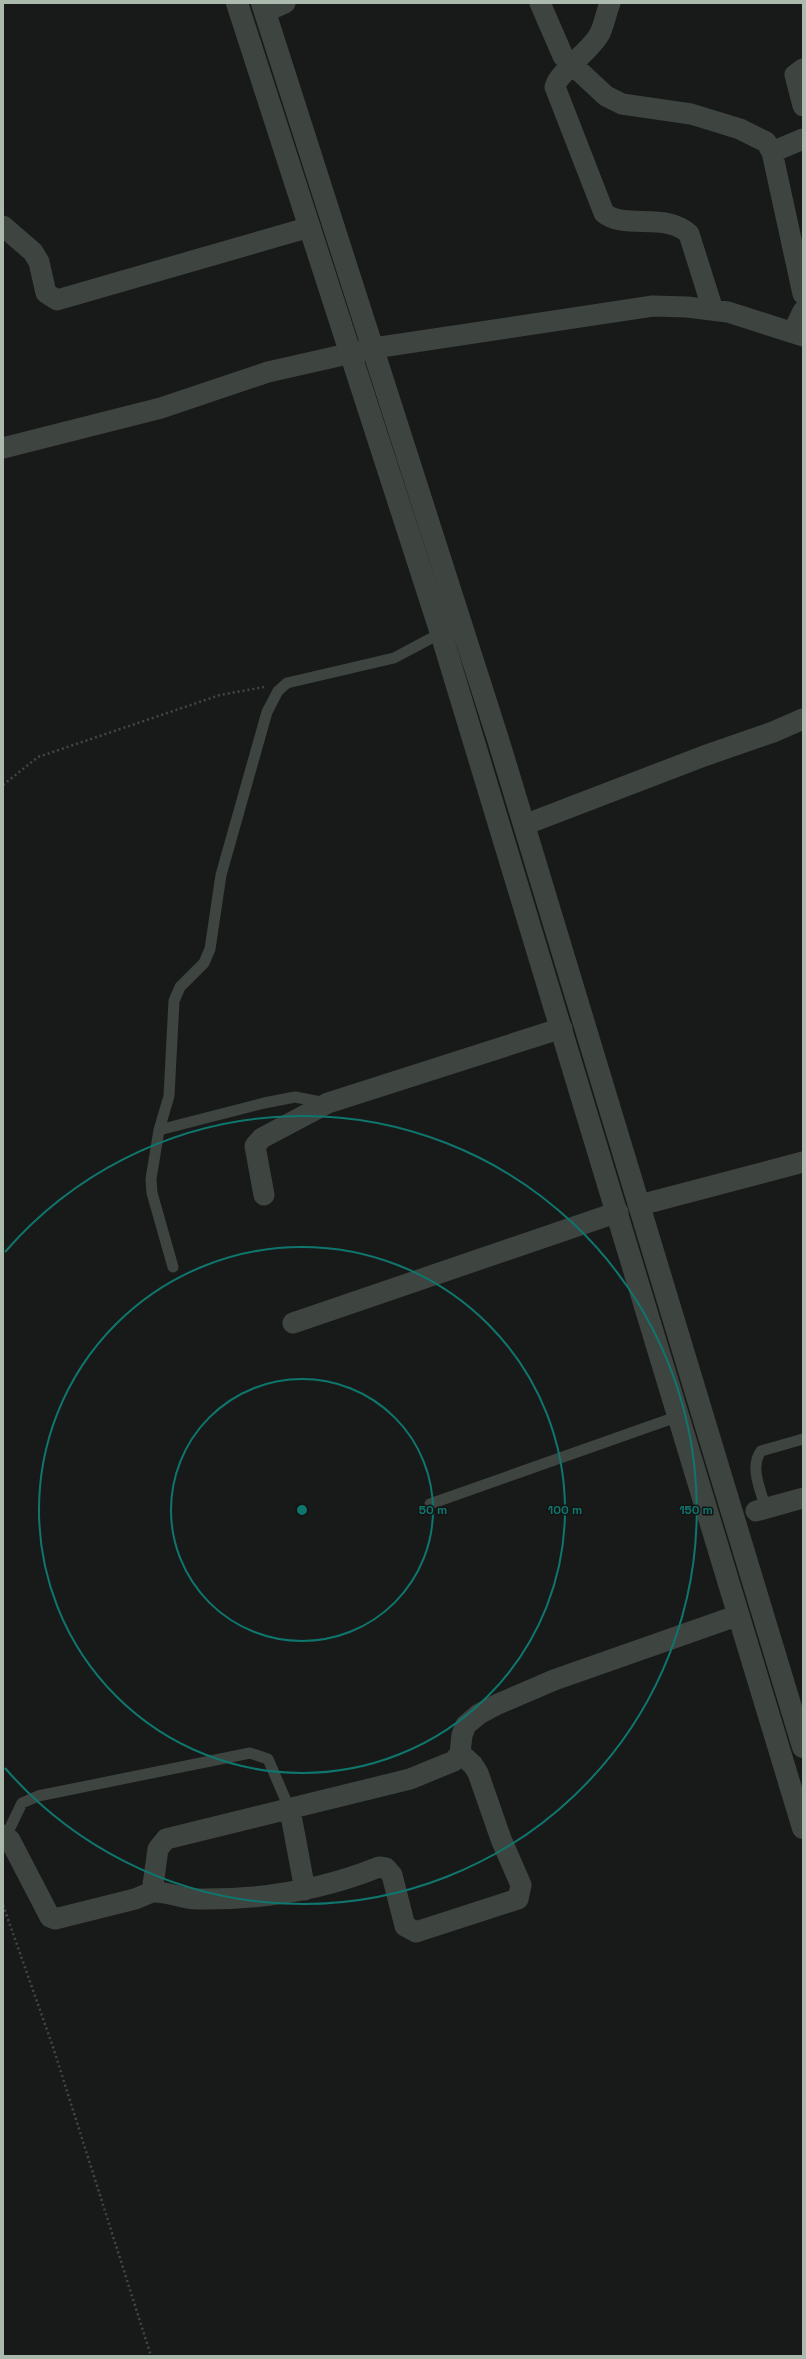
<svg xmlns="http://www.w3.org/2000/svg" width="806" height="2359" viewBox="0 0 806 2359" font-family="'Space Grotesk',sans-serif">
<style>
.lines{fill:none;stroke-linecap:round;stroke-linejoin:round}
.path{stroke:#414842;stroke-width:2.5;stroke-dasharray:2 3;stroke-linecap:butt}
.service{stroke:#3e4440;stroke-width:11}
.minor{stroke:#3e4440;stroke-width:21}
.tertiary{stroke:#3e4440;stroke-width:22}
.ring{fill:none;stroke:#0f766e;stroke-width:2}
.centre{fill:#0f766e;stroke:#131514;stroke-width:2}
.ring-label{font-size:12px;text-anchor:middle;font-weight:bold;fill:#0f766e;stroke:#131514;stroke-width:3;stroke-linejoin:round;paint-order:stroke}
</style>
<rect width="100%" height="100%" fill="#181a19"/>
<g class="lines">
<!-- path -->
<path class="path" d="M 3,785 L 38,757 L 220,695 L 264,687
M 3,1905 L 53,2047 L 151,2356"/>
<!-- service -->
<path class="service" d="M 159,1130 L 264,1103 L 295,1097 L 326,1103
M 173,1267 L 152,1193 L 151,1179 L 159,1130 L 169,1096 L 174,1001 L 180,987 L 204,963 L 210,949 L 221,875 L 267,712 L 278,691 L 287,683 L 394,658 L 441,633
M 430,1504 L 679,1416
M 766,1509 C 761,1491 749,1467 761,1451 L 803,1439
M 6,1836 L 22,1803 L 38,1796 L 250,1753 L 268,1759 L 290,1810"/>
<!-- minor -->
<path class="minor" d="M 540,3 L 563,56 L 606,96 L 622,104 L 691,114 L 740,129 L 766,142 L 772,152
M 610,3 C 606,13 604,26 599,35 C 590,51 557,74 555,87 L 604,213 C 624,230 667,212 689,234 L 713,310
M 265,12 L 285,3
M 803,69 L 795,75 L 803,106
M 803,139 L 772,152 L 803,294
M 3,226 L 33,252 L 39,262 L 46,293 L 57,300 L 310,227
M 793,332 L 803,311
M 3,448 L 161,408 L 268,372 L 374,348 L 653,306 L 687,307 L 728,312 L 803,336
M 524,825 L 704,756 L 773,732 L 803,719
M 264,1195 L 255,1146 L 262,1138 L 328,1103 L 562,1028
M 640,1205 L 803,1162
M 293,1323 L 618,1212
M 756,1511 L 803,1498
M 290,1810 L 305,1890
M 3,1835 L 10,1840 L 50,1917 L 55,1919 L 135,1899 L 152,1892 L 158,1849 L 166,1839 L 410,1779 L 454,1761 L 460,1753 L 462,1735 L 466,1725 L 479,1714 L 498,1704 L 554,1680 L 739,1615
M 152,1892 C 168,1891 181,1899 197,1899 C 258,1900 322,1890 379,1867 L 386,1868 L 392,1875 L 405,1926 L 416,1932 L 518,1899 L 521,1885 L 501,1839 L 478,1773 L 473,1765 L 460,1753"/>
<!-- tertiary -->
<path class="tertiary" d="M 237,3 L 441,633 L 803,1828
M 262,3 L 498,739 L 803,1747"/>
</g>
<!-- distance rings -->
<g class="ring">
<circle cx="302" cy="1510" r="131"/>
<circle cx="302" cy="1510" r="263"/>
<path d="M5 1252A394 394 0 1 1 5 1768"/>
</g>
<circle cx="302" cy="1510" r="6" class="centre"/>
<g class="ring-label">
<text x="433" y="1514">50 m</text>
<text x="565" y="1514">100 m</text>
<text x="696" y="1514">150 m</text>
</g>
<!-- border -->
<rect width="806" height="2359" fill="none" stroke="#abbaac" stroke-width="8"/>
</svg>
